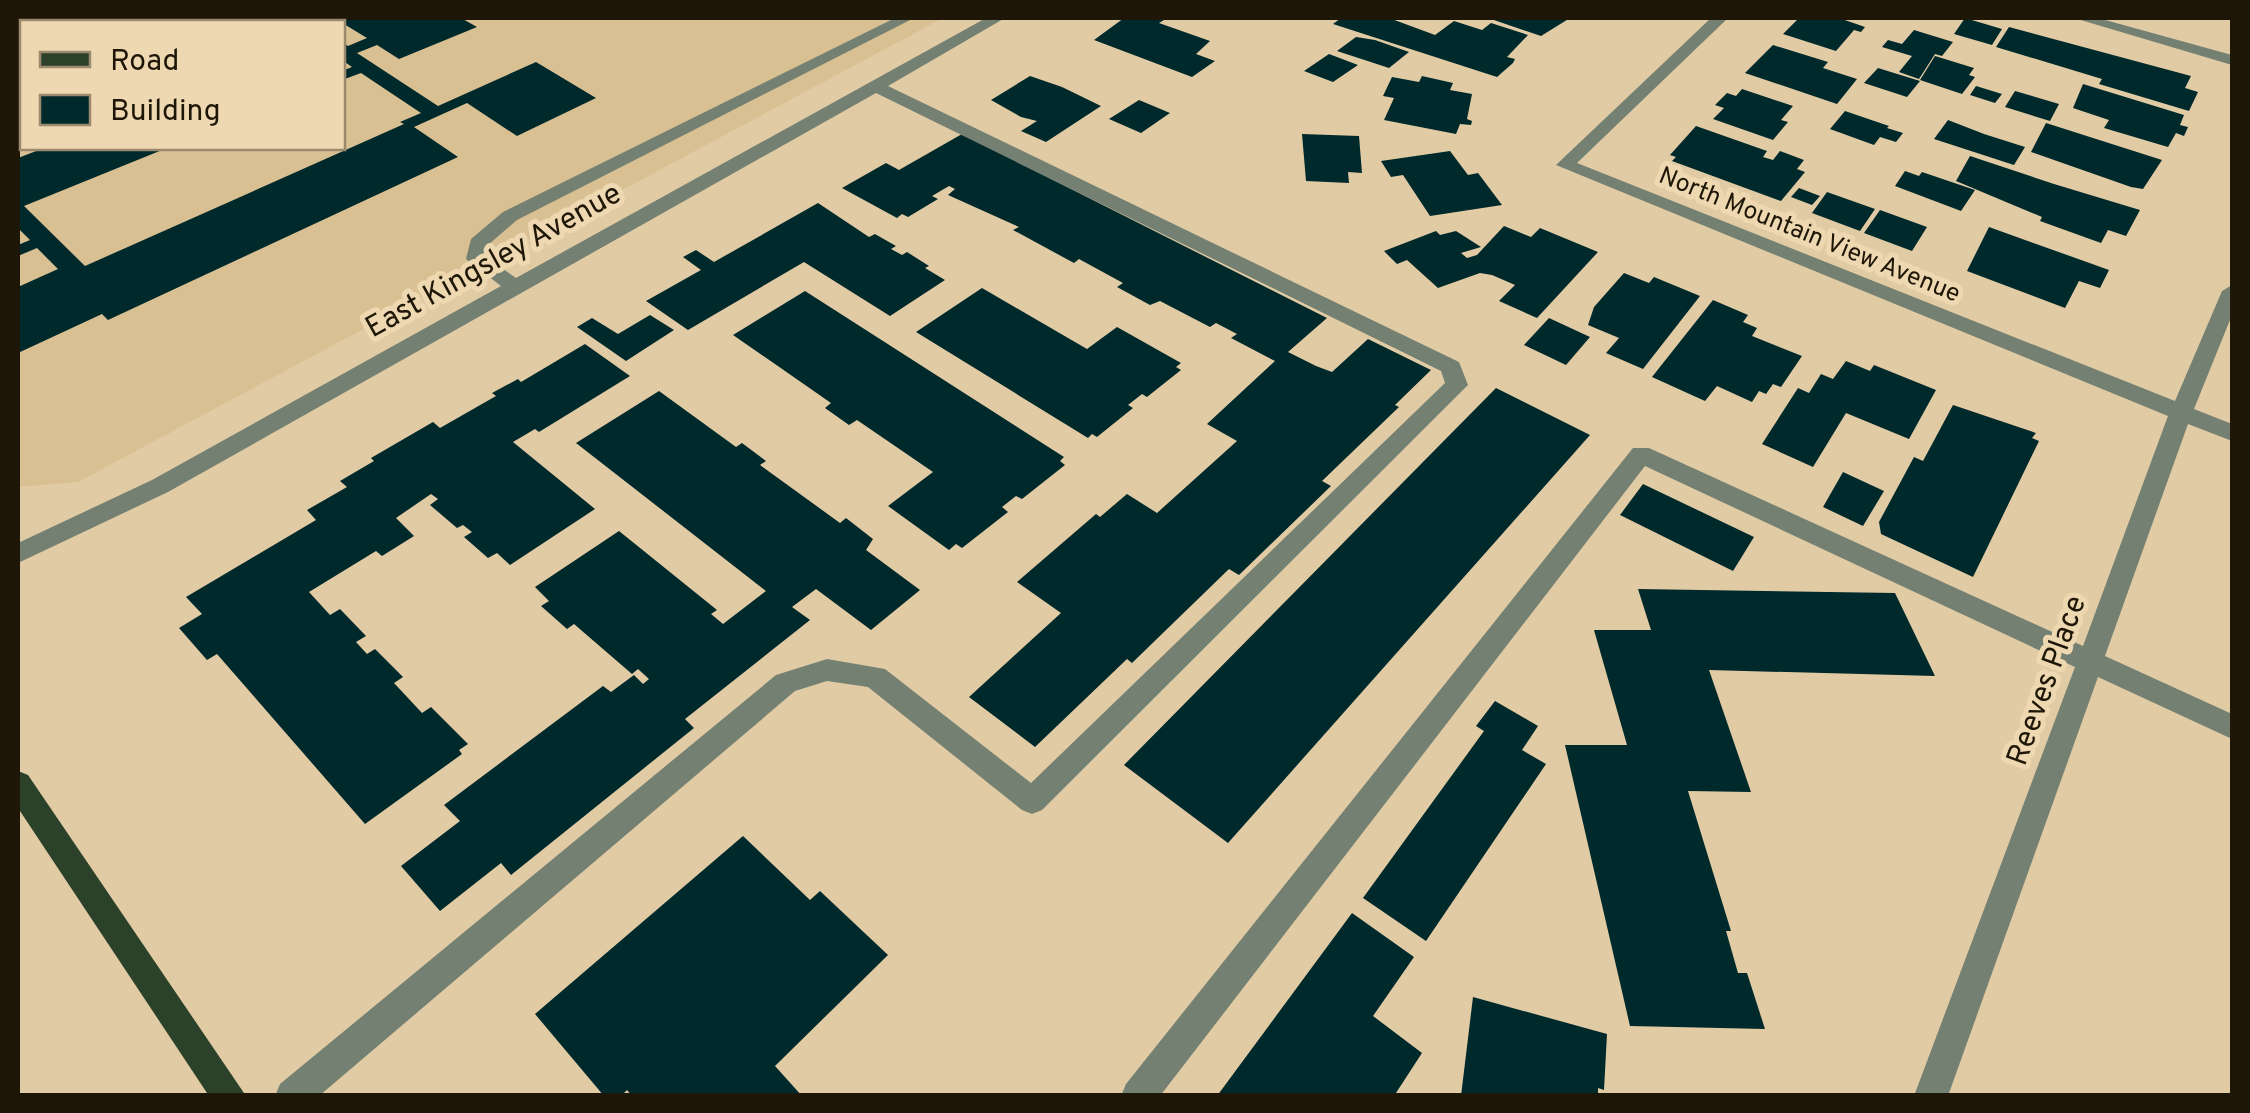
<svg xmlns="http://www.w3.org/2000/svg" width="2250" height="1113" viewBox="0 0 2250 1113" font-family="Overpass,sans-serif">
<style>
.built{fill:#d9c092;fill-rule:evenodd}
.building{fill:#00292c}
.lines{fill:none;stroke-linecap:round;stroke-linejoin:round}
.minor{fill:#748072;fill-rule:evenodd}
.major{fill:#2b4129;fill-rule:evenodd}
.labels{text-anchor:middle;dominant-baseline:central;stroke-width:10;stroke-linejoin:round;paint-order:stroke}
.far-street-label{font-size:25px;fill:#1e1607;stroke:#eed8b1}
.street-label{font-size:30px;fill:#1e1607;stroke:#eed8b1}
</style>
<rect width="100%" height="100%" fill="#e1cba4"/>
<!-- built -->
<path class="built" d="M 18,18 L 943,18 L 78,482 L 18,487 ZM 22,22 L 342,22 L 342,148 L 22,148 Z"/>
<!-- building -->
<path class="building" d="M 334,18 L 461,18 L 477,27 L 399,59 L 377,45 L 357,53 L 438,106 L 536,62 L 596,98 L 517,136 L 467,103 L 414,127 L 458,157 L 108,320 L 102,314 L 18,353 L 18,287 L 58,269 L 37,248 L 18,256 L 18,245 L 30,240 L 18,228 L 18,158 L 44,148 L 167,148 L 24,206 L 85,266 L 404,124 L 400,122 L 421,113 L 361,73 L 342,80 L 342,71 L 352,67 L 342,60 L 342,42 L 348,46 L 367,38 Z
M 1124,18 L 1159,18 L 1164,20 L 1159,23 L 1210,41 L 1196,54 L 1215,61 L 1192,77 L 1094,40 Z
M 1341,18 L 1389,18 L 1435,35 L 1454,21 L 1482,30 L 1491,23 L 1528,35 L 1507,57 L 1515,59 L 1513,63 L 1497,77 L 1333,24 Z
M 1488,18 L 1570,18 L 1541,36 Z
M 1799,18 L 1839,18 L 1865,27 L 1861,32 L 1854,30 L 1836,51 L 1783,34 Z
M 1965,18 L 2002,29 L 1992,45 L 1954,34 Z
M 2009,27 L 2191,76 L 2185,88 L 2198,92 L 2189,111 L 2099,84 L 2102,79 L 1996,47 Z
M 1914,30 L 1953,42 L 1942,56 L 1935,54 L 1919,79 L 1899,72 L 1912,56 L 1882,47 L 1888,40 L 1902,44 Z
M 1356,37 L 1375,40 L 1409,52 L 1389,68 L 1337,51 Z
M 1773,45 L 1828,62 L 1823,68 L 1857,79 L 1837,104 L 1745,73 Z
M 1329,54 L 1358,65 L 1333,82 L 1304,71 Z
M 1935,56 L 1974,68 L 1969,75 L 1975,77 L 1962,94 L 1920,80 Z
M 1878,68 L 1920,81 L 1907,97 L 1864,83 Z
M 1030,76 L 1062,87 L 1101,106 L 1046,142 L 1021,131 L 1037,121 L 1021,117 L 991,100 Z
M 1422,76 L 1453,83 L 1450,90 L 1472,94 L 1467,119 L 1472,121 L 1471,125 L 1460,124 L 1456,134 L 1384,120 L 1394,98 L 1383,96 L 1392,77 L 1419,82 Z
M 2083,84 L 2184,115 L 2180,125 L 2188,127 L 2184,136 L 2176,133 L 2168,147 L 2104,128 L 2109,120 L 2073,108 Z
M 1976,86 L 2002,94 L 1995,103 L 1970,95 Z
M 1742,89 L 1793,106 L 1781,120 L 1788,122 L 1773,140 L 1713,119 L 1724,108 L 1715,105 L 1727,93 L 1736,96 Z
M 2015,91 L 2059,104 L 2050,121 L 2005,107 Z
M 1139,100 L 1170,113 L 1141,133 L 1109,119 Z
M 1845,111 L 1889,126 L 1887,128 L 1903,133 L 1896,142 L 1880,137 L 1874,145 L 1830,129 Z
M 1948,120 L 1984,134 L 2025,147 L 2014,165 L 1934,139 Z
M 2046,123 L 2162,160 L 2143,189 L 2131,187 L 2031,152 Z
M 1696,126 L 1767,151 L 1763,157 L 1773,160 L 1780,151 L 1804,160 L 1797,169 L 1805,172 L 1781,201 L 1672,161 L 1676,157 L 1670,155 Z
M 962,134 L 1327,318 L 1288,352 L 1316,366 L 1332,372 L 1368,339 L 1431,370 L 1395,405 L 1399,407 L 1322,481 L 1331,486 L 1239,575 L 1229,569 L 1132,663 L 1127,659 L 1035,747 L 969,697 L 1061,613 L 1017,582 L 1096,514 L 1100,517 L 1127,494 L 1157,513 L 1237,441 L 1207,424 L 1275,361 L 1231,338 L 1237,334 L 1216,323 L 1210,327 L 1160,301 L 1150,305 L 1117,287 L 1123,283 L 1079,259 L 1074,263 L 1013,230 L 1019,227 L 948,195 L 955,189 L 949,186 L 932,196 L 938,199 L 908,217 L 902,214 L 897,218 L 842,188 L 886,163 L 899,170 Z
M 1302,134 L 1359,136 L 1362,173 L 1348,172 L 1349,183 L 1306,181 Z
M 1450,151 L 1468,175 L 1478,173 L 1502,205 L 1430,216 L 1403,175 L 1391,177 L 1381,161 Z
M 1970,156 L 2054,184 L 2140,210 L 2126,236 L 2108,230 L 2101,243 L 2040,221 L 2042,217 L 1956,181 Z
M 1905,171 L 1919,176 L 1922,172 L 1975,190 L 1961,211 L 1895,186 Z
M 1799,188 L 1820,196 L 1812,205 L 1791,197 Z
M 1827,192 L 1875,209 L 1860,231 L 1812,213 Z
M 818,203 L 869,237 L 875,234 L 896,246 L 891,249 L 902,255 L 907,252 L 929,266 L 925,268 L 945,280 L 890,316 L 804,262 L 688,330 L 646,301 L 701,270 L 683,257 L 696,250 L 714,262 Z
M 1880,210 L 1927,227 L 1912,251 L 1864,233 Z
M 1504,226 L 1531,237 L 1540,228 L 1598,252 L 1537,318 L 1499,301 L 1515,285 L 1492,275 L 1480,273 L 1438,288 L 1407,260 L 1397,264 L 1384,251 L 1436,231 L 1440,235 L 1456,231 L 1481,247 L 1461,253 L 1467,258 L 1477,255 Z
M 1989,227 L 2109,270 L 2100,288 L 2079,281 L 2065,308 L 1967,271 Z
M 1624,273 L 1649,283 L 1654,277 L 1700,296 L 1643,369 L 1606,353 L 1619,338 L 1588,325 L 1594,307 Z
M 982,288 L 1087,349 L 1117,327 L 1181,363 L 1176,367 L 1181,370 L 1147,397 L 1142,394 L 1128,405 L 1133,408 L 1097,437 L 1092,434 L 1088,438 L 916,332 Z
M 805,291 L 1064,457 L 1060,461 L 1065,465 L 1022,499 L 1016,496 L 1002,507 L 1008,512 L 962,548 L 956,544 L 949,550 L 888,506 L 933,472 L 857,420 L 849,425 L 825,408 L 831,403 L 733,335 Z
M 1713,300 L 1748,315 L 1743,322 L 1757,328 L 1752,336 L 1802,356 L 1781,387 L 1773,384 L 1766,394 L 1759,391 L 1752,402 L 1717,386 L 1705,401 L 1652,377 Z
M 650,315 L 674,330 L 626,361 L 577,327 L 592,318 L 618,334 Z
M 1549,318 L 1590,337 L 1566,365 L 1524,345 Z
M 585,344 L 630,376 L 539,432 L 535,429 L 513,442 L 595,509 L 510,565 L 497,553 L 488,558 L 464,537 L 472,532 L 463,525 L 457,528 L 430,505 L 438,499 L 431,494 L 396,518 L 414,536 L 382,556 L 376,551 L 309,592 L 330,615 L 340,609 L 366,636 L 356,642 L 367,654 L 375,649 L 403,677 L 394,683 L 422,713 L 431,707 L 468,744 L 459,750 L 462,754 L 365,824 L 217,654 L 207,660 L 179,628 L 202,614 L 186,597 L 316,520 L 307,510 L 347,487 L 340,481 L 374,461 L 371,458 L 433,422 L 440,428 L 496,396 L 492,393 L 518,379 L 521,382 Z
M 1846,361 L 1870,371 L 1874,365 L 1936,390 L 1909,439 L 1846,413 L 1813,467 L 1762,444 L 1798,388 L 1809,393 L 1821,374 L 1833,379 Z
M 1496,388 L 1590,435 L 1228,843 L 1124,765 Z
M 659,391 L 736,447 L 742,443 L 766,461 L 760,465 L 840,523 L 846,518 L 873,539 L 866,550 L 920,590 L 871,630 L 816,589 L 792,607 L 810,620 L 685,719 L 694,728 L 511,875 L 501,863 L 440,911 L 401,866 L 460,821 L 444,805 L 603,686 L 611,692 L 634,675 L 643,684 L 649,679 L 638,669 L 632,674 L 574,624 L 567,629 L 541,606 L 549,601 L 535,587 L 619,531 L 717,610 L 711,614 L 723,624 L 766,591 L 576,443 Z
M 1953,405 L 2036,433 L 2032,438 L 2039,441 L 1973,577 L 1881,534 L 1879,522 L 1914,457 L 1923,461 Z
M 1843,472 L 1884,491 L 1863,526 L 1823,507 Z
M 1643,484 L 1754,537 L 1733,571 L 1620,515 Z
M 1638,589 L 1895,593 L 1935,676 L 1709,670 L 1751,792 L 1688,791 L 1731,931 L 1726,931 L 1738,973 L 1747,973 L 1765,1029 L 1630,1026 L 1565,745 L 1627,745 L 1594,630 L 1651,630 Z
M 1495,701 L 1538,726 L 1522,750 L 1546,764 L 1426,941 L 1363,898 L 1484,731 L 1476,726 Z
M 743,836 L 810,900 L 820,891 L 888,955 L 775,1066 L 802,1096 L 632,1096 L 627,1090 L 621,1096 L 604,1096 L 535,1014 Z
M 1352,913 L 1414,957 L 1373,1016 L 1422,1053 L 1394,1096 L 1217,1096 Z
M 1473,997 L 1607,1034 L 1604,1090 L 1598,1088 L 1598,1096 L 1461,1096 Z"/>
<g class="lines">
<!-- minor -->
<path class="minor" d="M 895,18 L 914,18 L 517,220 L 488,245 L 486,257 L 516,278 L 986,18 L 1005,18 L 888,86 L 1459,362 L 1468,385 L 1042,810 L 1032,814 L 1022,810 L 868,687 L 827,681 L 795,691 L 319,1096 L 275,1096 L 280,1084 L 776,675 L 827,659 L 885,669 L 1031,783 L 1445,383 L 1441,371 L 876,93 L 168,492 L 18,563 L 18,543 L 152,480 L 501,286 L 466,259 L 471,239 L 503,212 Z
M 1711,18 L 1728,18 L 1577,163 L 2175,401 L 2222,291 L 2232,285 L 2232,315 L 2194,409 L 2232,424 L 2232,441 L 2188,424 L 2105,656 L 2232,714 L 2232,739 L 2098,677 L 1948,1096 L 1914,1096 L 2075,667 L 1645,466 L 1160,1096 L 1121,1096 L 1126,1084 L 1633,448 L 1649,448 L 2083,646 L 2168,416 L 1556,165 Z
M 2074,18 L 2098,18 L 2232,55 L 2232,65 Z"/>
<!-- major -->
<path class="major" d="M 18,771 L 28,775 L 246,1096 L 209,1096 L 18,808 Z"/>
</g>
<g class="labels">
<!-- far-street labels -->
<g class="far-street-label">
<text transform="translate(1809 236) rotate(22)">North Mountain View Avenue</text>
</g>
<!-- street labels -->
<g class="street-label">
<text transform="translate(494 262) rotate(-29)">East Kingsley Avenue</text>
<text transform="translate(2048 681) rotate(-70)">Reeves Place</text>
</g>
</g>
<!-- border -->
<rect width="2250" height="1113" fill="none" stroke="#1e1607" stroke-width="40"/>
<!-- legend -->
<rect x="20" y="20" width="325" height="130" fill="#eed8b1" stroke="#9b8a6d" stroke-width="2.5"/>
<rect x="40" y="52" width="50" height="15" fill="#2b4129" stroke="#9b8a6d" stroke-width="2.5"/>
<text x="110" y="70" font-size="30" fill="#1e1607">Road</text>
<rect x="40" y="95" width="50" height="30" fill="#00292c" stroke="#9b8a6d" stroke-width="2.5"/>
<text x="110" y="120" font-size="30" fill="#1e1607">Building</text>
</svg>
